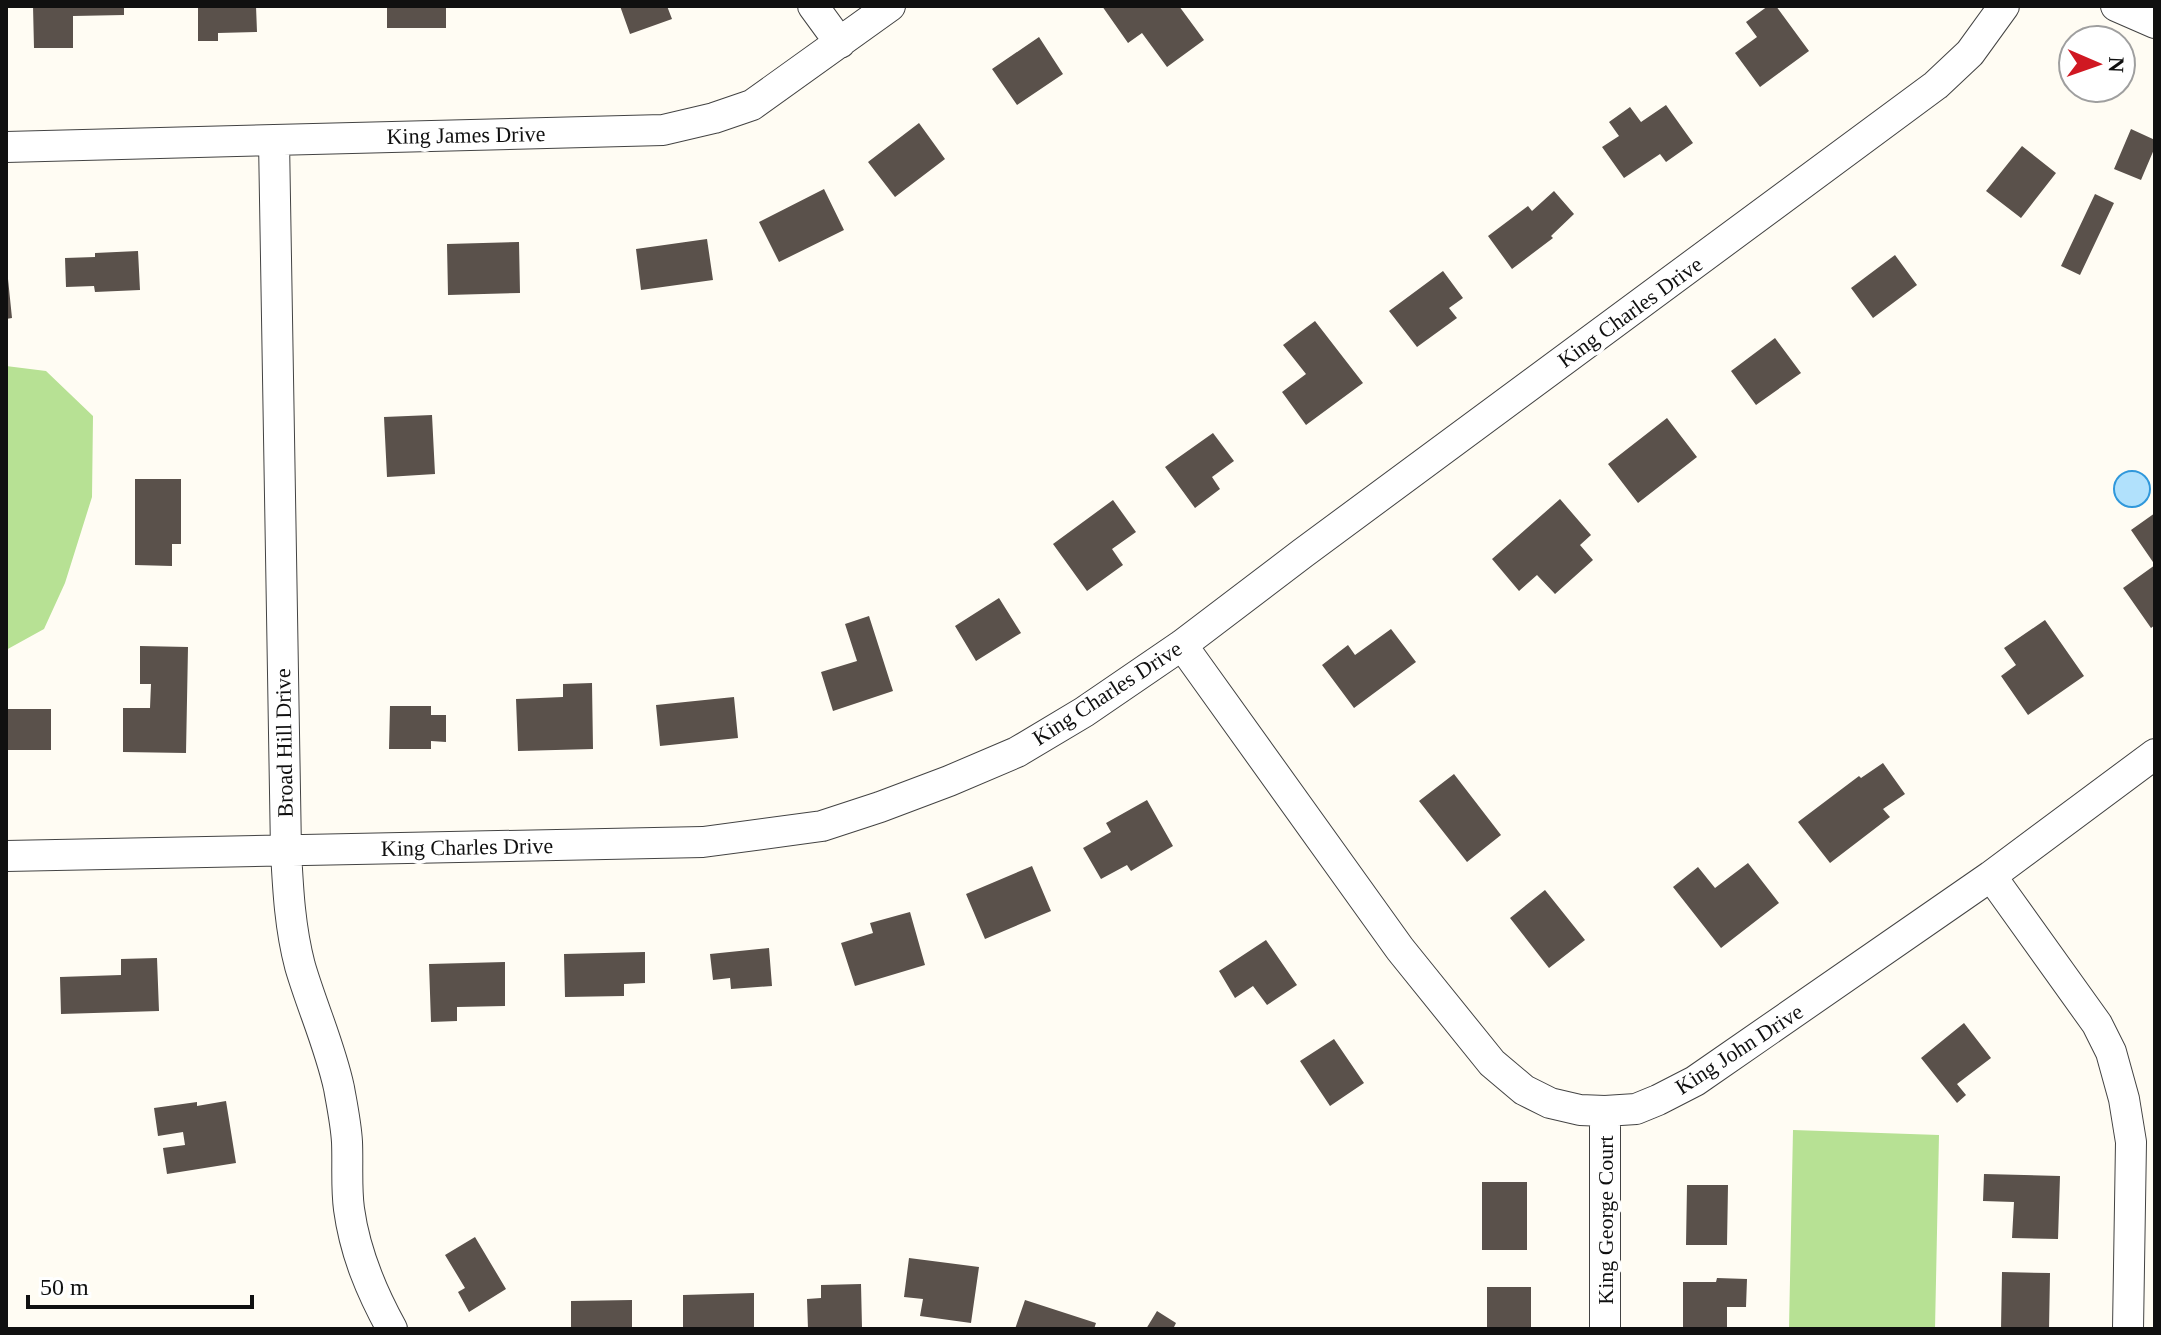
<svg xmlns="http://www.w3.org/2000/svg" width="2161" height="1335" viewBox="0 0 2161 1335" font-family="Georgia,serif">
<style>
.forest{fill:#b7e194}
.water{fill:#b1e1fc;stroke:#3098db;stroke-width:2}
.building{fill:#5a514b}
.lines{fill:none;stroke-linecap:round;stroke-linejoin:round}
.minor-casing{stroke:#434343;stroke-width:32}
.minor{stroke:#fff;stroke-width:30}
.labels{text-anchor:middle;dominant-baseline:central;stroke-width:8;stroke-linejoin:round;paint-order:stroke}
.street-label{font-size:22px;fill:#101010;stroke:#fff}
</style>
<rect width="100%" height="100%" fill="#fffcf3"/>
<!-- forest -->
<path class="forest" d="M 6,366 L 46,371 L 93,416 L 92,497 L 65,583 L 44,629 L 6,650 Z
M 1793,1130 L 1939,1135 L 1935,1329 L 1789,1329 Z"/>
<!-- water -->
<path class="water" d="M2114 489a18 18 0 1 1 36 0a18 18 0 1 1-36 0Z"/>
<!-- building -->
<path class="building" d="M 33,6 L 124,6 L 124,15 L 73,16 L 73,48 L 34,48 Z
M 198,6 L 256,6 L 257,32 L 218,33 L 218,41 L 198,41 Z
M 387,6 L 446,6 L 446,28 L 387,28 Z
M 620,6 L 667,6 L 672,19 L 630,34 Z
M 1102,6 L 1179,6 L 1204,40 L 1167,67 L 1142,33 L 1128,43 Z
M 1768,6 L 1776,6 L 1809,51 L 1760,87 L 1735,53 L 1757,37 L 1746,22 Z
M 1039,37 L 1063,74 L 1017,105 L 992,69 Z
M 1666,105 L 1693,143 L 1666,162 L 1660,154 L 1624,178 L 1602,147 L 1619,136 L 1609,122 L 1630,107 L 1641,122 Z
M 919,123 L 945,159 L 895,197 L 868,162 Z
M 2131,129 L 2155,140 L 2155,147 L 2141,180 L 2114,169 Z
M 2022,146 L 2056,173 L 2021,218 L 1986,191 Z
M 824,189 L 844,230 L 779,262 L 759,222 Z
M 1554,191 L 1574,214 L 1551,236 L 1553,238 L 1512,269 L 1488,236 L 1528,206 L 1532,211 Z
M 2095,194 L 2114,203 L 2080,275 L 2061,266 Z
M 707,239 L 713,280 L 641,290 L 636,249 Z
M 519,242 L 520,293 L 448,295 L 447,244 Z
M 138,251 L 140,290 L 95,292 L 94,286 L 66,287 L 65,258 L 95,257 L 95,253 Z
M 1895,255 L 1917,285 L 1873,318 L 1851,288 Z
M 1443,271 L 1463,298 L 1449,308 L 1457,318 L 1417,347 L 1389,311 Z
M 6,279 L 8,279 L 12,318 L 6,319 Z
M 1315,321 L 1363,383 L 1306,425 L 1282,392 L 1306,374 L 1283,345 Z
M 1775,338 L 1801,373 L 1756,405 L 1731,371 Z
M 432,415 L 435,474 L 387,477 L 384,417 Z
M 1667,418 L 1697,457 L 1638,503 L 1608,464 Z
M 1213,433 L 1234,461 L 1212,477 L 1220,489 L 1195,508 L 1165,467 Z
M 135,479 L 181,479 L 181,544 L 172,544 L 172,566 L 135,565 Z
M 1560,499 L 1591,535 L 1580,545 L 1593,560 L 1555,594 L 1537,575 L 1519,591 L 1492,559 Z
M 1113,500 L 1136,532 L 1112,549 L 1123,565 L 1087,591 L 1053,544 Z
M 2155,513 L 2155,625 L 2151,628 L 2123,588 L 2155,565 L 2131,530 Z
M 999,598 L 1021,633 L 976,661 L 955,626 Z
M 869,616 L 893,691 L 833,711 L 821,672 L 857,661 L 845,624 Z
M 2045,620 L 2084,676 L 2028,715 L 2001,676 L 2016,665 L 2004,648 Z
M 1391,629 L 1416,662 L 1354,708 L 1322,665 L 1348,645 L 1355,655 Z
M 140,646 L 188,647 L 186,753 L 123,752 L 123,708 L 150,708 L 151,684 L 140,684 Z
M 592,683 L 593,749 L 518,751 L 516,699 L 563,697 L 563,684 Z
M 734,697 L 738,738 L 660,746 L 656,705 Z
M 390,706 L 431,706 L 431,715 L 446,715 L 446,742 L 431,741 L 431,749 L 389,749 Z
M 6,709 L 51,709 L 51,750 L 6,750 Z
M 1883,763 L 1905,794 L 1883,809 L 1890,817 L 1830,863 L 1798,822 L 1859,776 L 1861,778 Z
M 1454,774 L 1501,835 L 1467,862 L 1419,801 Z
M 1147,800 L 1173,846 L 1131,871 L 1127,865 L 1101,879 L 1083,848 L 1111,832 L 1106,823 Z
M 1748,863 L 1779,903 L 1721,948 L 1673,887 L 1698,867 L 1715,888 Z
M 1032,866 L 1051,911 L 985,939 L 966,894 Z
M 1545,890 L 1585,940 L 1549,968 L 1510,918 Z
M 910,912 L 925,965 L 855,986 L 841,943 L 873,933 L 870,923 Z
M 1266,940 L 1297,985 L 1267,1005 L 1253,986 L 1235,998 L 1219,971 Z
M 769,948 L 772,986 L 731,989 L 730,978 L 713,980 L 710,954 Z
M 645,952 L 645,983 L 624,984 L 624,996 L 565,997 L 564,954 Z
M 157,958 L 159,1011 L 61,1014 L 60,977 L 121,975 L 121,959 Z
M 505,962 L 505,1006 L 457,1007 L 457,1021 L 431,1022 L 429,964 Z
M 1964,1023 L 1991,1058 L 1957,1084 L 1966,1095 L 1957,1103 L 1921,1058 Z
M 1334,1039 L 1364,1083 L 1330,1106 L 1300,1061 Z
M 226,1101 L 236,1163 L 167,1174 L 163,1148 L 185,1145 L 183,1132 L 158,1136 L 154,1108 L 197,1102 L 197,1106 Z
M 1984,1174 L 2060,1176 L 2058,1239 L 2012,1238 L 2014,1202 L 1983,1201 Z
M 1482,1182 L 1527,1182 L 1527,1250 L 1482,1250 Z
M 1687,1185 L 1728,1185 L 1727,1245 L 1686,1245 Z
M 475,1237 L 506,1289 L 469,1312 L 458,1292 L 465,1288 L 445,1255 Z
M 909,1258 L 979,1267 L 971,1323 L 920,1316 L 923,1299 L 904,1297 Z
M 2002,1272 L 2050,1273 L 2049,1329 L 2001,1329 Z
M 1717,1278 L 1747,1279 L 1746,1307 L 1727,1307 L 1727,1329 L 1683,1329 L 1683,1282 L 1716,1282 Z
M 861,1284 L 862,1328 L 808,1329 L 807,1299 L 821,1298 L 821,1285 Z
M 1487,1287 L 1531,1287 L 1531,1329 L 1487,1329 Z
M 754,1293 L 754,1329 L 683,1329 L 683,1295 Z
M 632,1300 L 632,1329 L 571,1329 L 571,1301 Z
M 1025,1300 L 1096,1323 L 1094,1329 L 1015,1329 Z
M 1157,1311 L 1176,1323 L 1173,1329 L 1146,1329 Z"/>
<g class="lines">
<!-- minor casing -->
<g class="minor-casing">
<path id="minor" d="M 813,6 L 840,43
M 2116,6 L 2155,23
M 274,140 L 286,851 C 288,890 290,928 300,966 C 312,1007 330,1046 339,1088 C 342,1105 346,1124 347,1142 C 348,1164 346,1187 349,1209 C 355,1253 371,1291 392,1329
M 6,147 L 663,130 L 714,118 L 752,105 L 890,6
M 1182,645 L 1400,949 L 1492,1063 L 1524,1090 L 1550,1103 L 1580,1110 L 1605,1111 L 1636,1109 L 1658,1100 L 1695,1081 L 1991,876 L 2155,754
M 6,856 L 703,842 L 822,826 L 880,807 L 949,781 L 1017,752 L 1084,712 L 1182,645 L 1303,553 L 1936,85 L 1970,53 L 2004,6
M 1991,876 L 2097,1024 L 2111,1052 L 2124,1099 L 2131,1142 L 2128,1329
M 1605,1111 L 1605,1329"/>
</g>
<!-- minor -->
<use href="#minor" class="minor"/>
</g>
<g class="labels">
<!-- street labels -->
<g class="street-label">
<text transform="translate(466 135) rotate(-1)">King James Drive</text>
<text transform="translate(1630 312) rotate(-36)">King Charles Drive</text>
<text transform="translate(1107 693) rotate(-33)">King Charles Drive</text>
<text transform="translate(284 743) rotate(-91)">Broad Hill Drive</text>
<text transform="translate(467 847) rotate(-1)">King Charles Drive</text>
<text transform="translate(1739 1049) rotate(-33)">King John Drive</text>
<text transform="translate(1605 1220) rotate(-90)">King George Court</text>
</g>
</g>
<!-- border -->
<rect width="2161" height="1335" fill="none" stroke="#101010" stroke-width="16"/>
<!-- north arrow -->
<g transform="translate(2097 64) rotate(92)"><circle r="38" fill="#ffffff" stroke="#9f9f9f" stroke-width="2"/>
<path d="M0-6L14 30L0 20L-14 30Z" fill="#d01822"/>
<text y="-12" font-size="22" font-weight="bold" text-anchor="middle" fill="#101010">N</text>
</g>
<!-- scale -->
<path d="M28 1295v12h224v-12" fill="none" stroke="#101010" stroke-width="4"/>
<text x="40" y="1295" font-size="24" fill="#101010" stroke="#ffffff" stroke-width="6" paint-order="stroke">50 m</text>
</svg>
